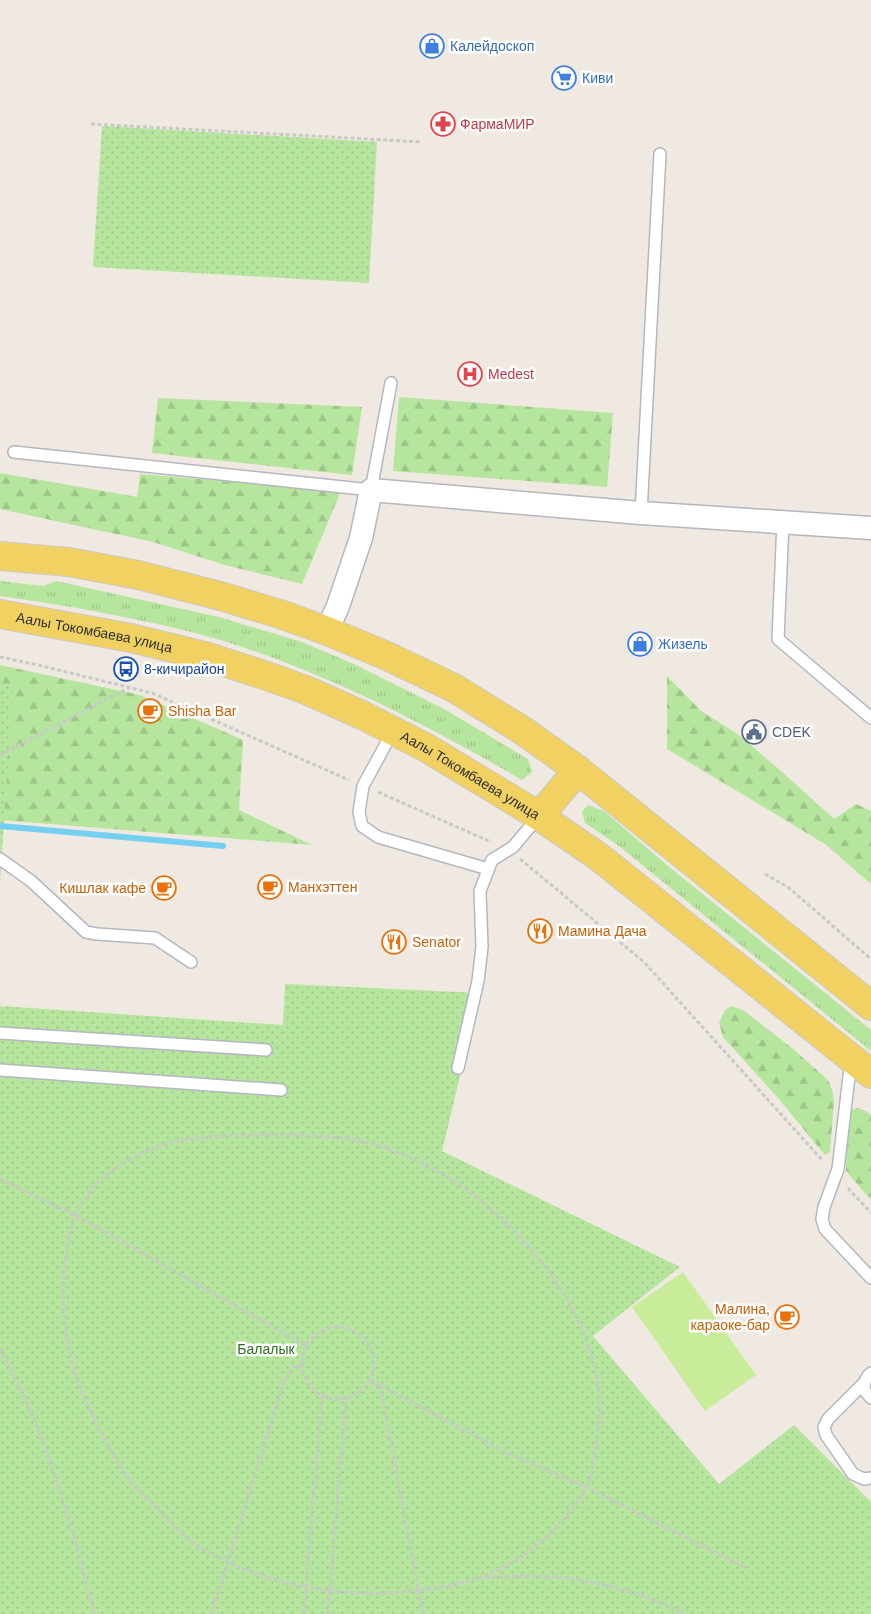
<svg xmlns="http://www.w3.org/2000/svg" width="871" height="1614" viewBox="0 0 871 1614" font-family="Helvetica,sans-serif">
<style>
.grass{fill:url(#grass-tufts)}
.forest{fill:url(#forest-firs)}
.park{fill:url(#park-dots)}
.pitch{fill:#c9ec9a}
.lines{fill:none;stroke-linecap:round;stroke-linejoin:round}
.stream{stroke:#75cff0;stroke-width:6}
.lane-casing{stroke:#b4b7c1;stroke-width:14}
.street-casing{stroke:#b4b7c1;stroke-width:25}
.primary-casing{stroke:#c9c9c9;stroke-width:30}
.path{stroke:#c9c9c9;stroke-width:3;stroke-dasharray:4 2.5;stroke-linecap:butt}
.lane{stroke:#fff;stroke-width:11}
.street{stroke:#fff;stroke-width:22}
.primary{stroke:#f2d163;stroke-width:28}
.labels{text-anchor:middle;dominant-baseline:central;stroke-width:5;stroke-linejoin:round;paint-order:stroke}
.shop-label{font-size:14px;fill:#366cbe;stroke:#fff;text-anchor:start}
.health-label{font-size:14px;fill:#be3a42;stroke:#fff;text-anchor:start}
.street-label{font-size:14px;fill:#2e2e2e;stroke:#fff}
.transit-label{font-size:14px;fill:#164399;stroke:#fff;text-anchor:start}
.food-label{font-size:14px;fill:#c56008;stroke:#fff;text-anchor:start}
.service-label{font-size:14px;fill:#4e5e75;stroke:#fff;text-anchor:start}
.park-label{font-size:14px;fill:#2c6e1b;stroke:#fff}
</style>
<defs>
<pattern id="grass-tufts" width="24" height="20" patternUnits="userSpaceOnUse" patternTransform="scale(1.25)"><rect width="24" height="20" fill="#b6e59e"/><path d="M3 7l-1-3M5 7V3M7 7l1-3M15 17l-1-3M17 17v-4M19 17l1-3" fill="none" stroke="#9dc588"/></pattern>
<pattern id="forest-firs" width="22" height="20" patternUnits="userSpaceOnUse" patternTransform="scale(1.25)"><rect width="22" height="20" fill="#b6e59e"/><path d="M5 1l3.5 6h-7zM16 11l3.5 6h-7z" fill="#9dc588"/></pattern>
<pattern id="park-dots" width="8" height="8" patternUnits="userSpaceOnUse" patternTransform="scale(1.25)"><rect width="8" height="8" fill="#b6e59e"/><path d="M2 2h.1M6 6h.1" fill="none" stroke="#9dc588" stroke-width="1.8" stroke-linecap="round"/></pattern>
</defs>
<rect width="100%" height="100%" fill="#efe9e1"/>
<!-- grass -->
<path class="grass" d="M 0,581 L 43,586 L 56,581 L 219,617 L 302,642 L 356,665 L 444,709 L 528,759 L 532,772 L 522,780 C 434,729 344,682 248,649 C 217,638 185,630 153,623 C 103,612 52,603 0,596 Z
M 588,805 L 604,811 L 668,866 L 871,1030 L 871,1051 L 619,846 L 585,823 L 582,811 Z"/>
<!-- forest -->
<path class="forest" d="M 399,397 L 613,413 L 607,487 L 393,471 Z
M 158,398 L 362,407 L 352,475 L 152,453 Z
M 0,473 L 137,497 L 140,474 L 341,491 L 302,584 L 225,565 L 153,542 L 0,509 Z
M 0,665 L 140,695 L 243,740 L 239,810 L 312,845 L 0,820 Z
M 667,676 L 701,711 L 736,733 L 780,770 L 834,819 L 856,804 L 871,811 L 871,884 L 825,844 L 667,749 Z
M 731,1006 L 743,1010 L 792,1048 L 828,1080 L 832,1090 L 834,1101 L 830,1152 L 825,1155 L 778,1098 L 723,1037 L 719,1023 L 725,1010 Z
M 858,1108 L 866,1111 L 871,1115 L 871,1200 L 846,1171 L 847,1124 L 850,1110 Z"/>
<!-- park -->
<path class="park" d="M 102,126 L 377,142 L 369,283 L 93,267 Z
M 0,683 L 13,684 L 0,882 Z
M 285,984 L 480,993 L 442,1151 L 680,1267 L 593,1336 L 719,1484 L 794,1425 L 871,1502 L 871,1614 L 0,1614 L 0,1006 L 283,1025 Z"/>
<!-- pitch -->
<path class="pitch" d="M 683,1272 L 756,1375 L 705,1411 L 632,1307 Z"/>
<g class="lines">
<!-- stream -->
<path class="stream" d="M 0,826 L 223,846"/>
<!-- lane casing -->
<g class="lane-casing">
<path id="lane" d="M 14,452 L 371,490 L 391,383
M 641,513 L 660,154
M 783,522 L 778,639 L 871,718
M 393,731 L 363,786 L 359,812 L 362,826 L 378,837 L 488,869
M 0,859 L 31,881 L 86,932 L 97,934 L 155,938 L 191,962
M 0,1033 L 266,1050
M 851,1060 L 838,1169 L 824,1207 L 822,1219 L 825,1229 L 871,1278
M 458,1068 L 478,981 L 482,947 L 480,891 L 492,860 L 513,847 L 539,816
M 0,1070 L 281,1090
M 871,1373 C 865,1377 864,1383 864,1390 L 871,1398
M 864,1383 L 828,1419 L 824,1427 L 826,1435 L 853,1474 L 864,1479 L 871,1478"/>
</g>
<!-- street casing -->
<g class="street-casing">
<path id="street" d="M 327,631 L 338,606 L 361,538 L 371,490 L 641,513 L 871,528"/>
</g>
<!-- primary casing -->
<g class="primary-casing">
<g id="primary">
<path d="M 0,556 L 69,562 L 138,575 L 224,597 L 283,615 L 327,631 L 387,656 L 454,688 L 522,730 L 578,770 L 871,1006"/>
<path id="s1" d="M 0,614 L 131,638 L 205,656 L 267,676 L 306,690 L 362,715 L 425,747 L 539,816 L 599,857 L 871,1074"/>
<path d="M 539,816 L 578,770"/>
</g>
</g>
<!-- path -->
<path class="path" d="M 91,124 L 422,142
M 0,657 L 38,665 L 152,693 L 349,780
M 0,755 L 130,687
M 378,792 L 491,842
M 520,859 L 644,962 L 823,1161
M 765,874 L 789,888 L 871,959
M 261,1135 C 290,1135 320,1135 349,1139 C 384,1144 422,1161 452,1180 C 516,1221 581,1297 596,1374 C 600,1394 600,1417 597,1437 C 595,1453 594,1469 588,1484 C 582,1497 570,1512 560,1523 C 532,1555 494,1577 452,1585 C 366,1603 274,1592 198,1546 C 183,1537 169,1521 157,1508 C 148,1499 137,1490 129,1479 C 123,1471 118,1461 112,1452 C 75,1391 58,1335 65,1263 C 67,1249 70,1229 75,1216 C 80,1203 93,1188 103,1178 C 126,1158 160,1143 190,1139 C 213,1135 238,1136 261,1135 Z
M 0,1179 L 75,1215 L 307,1346
M 848,1188 L 871,1213
M302 1363a36 36 0 1 1 72 0a36 36 0 1 1-72 0Z
M 0,1348 C 10,1369 21,1389 30,1410 C 57,1476 78,1545 94,1614
M 370,1380 L 497,1448 L 543,1469 L 587,1487 L 748,1569
M 380,1386 L 423,1614
M 486,1578 C 500,1577 514,1576 528,1576 C 578,1576 641,1590 684,1614
M 211,1614 L 228,1562 L 284,1381 L 292,1367 L 303,1364
M 304,1614 L 322,1396
M 328,1614 L 346,1398"/>
<!-- lane -->
<use href="#lane" class="lane"/>
<!-- street -->
<use href="#street" class="street"/>
<!-- primary -->
<use href="#primary" class="primary"/>
</g>
<!-- icons -->
<defs>
<g id="shop-ring" transform="scale(1.25)"><circle r="9.5" fill="#fff" stroke="#3f7fe0" stroke-width="1.5"/><path d="M-5-2.5h2.3a2.7 3.5 0 0 1 5.4 0H5L5.5 6h-11ZM-1.5-2.5h3a1.5 2.3 0 0 0-3 0Z" fill="#3f7fe0"/></g>
<g id="supermarket-ring" transform="scale(1.25)"><circle r="9.5" fill="#fff" stroke="#3f7fe0" stroke-width="1.5"/><path d="M-6-5.5h2.5l.6 2H6L4.5 2H-2.5L-4.4-4H-6ZM-1.5 3.2a1.3 1.3 0 1 0 .1 0ZM3 3.2a1.3 1.3 0 1 0 .1 0Z" fill="#3f7fe0"/></g>
<g id="pharmacy-ring" transform="scale(1.25)"><circle r="9.5" fill="#fff" stroke="#e0444e" stroke-width="1.5"/><path d="M-2-6h4v4h4v4h-4v4h-4v-4h-4v-4h4Z" fill="#e0444e"/></g>
<g id="hospital-ring" transform="scale(1.25)"><circle r="9.5" fill="#fff" stroke="#e0444e" stroke-width="1.5"/><path d="M-5-5h3v3.5h4V-5h3V5h-3V1.5h-4V5h-3Z" fill="#e0444e"/></g>
<g id="bus-ring" transform="scale(1.25)"><circle r="9.5" fill="#fff" stroke="#1a4fb4" stroke-width="1.5"/><path d="M-5-6H5V4H4V6H2V4H-2V6H-4V4H-5ZM-3.5-4V0h7V-4ZM-3.5 1.2v1.5H-2V1.2ZM2 1.2v1.5H3.5V1.2Z" fill="#1a4fb4"/></g>
<g id="cafe-ring" transform="scale(1.25)"><circle r="9.5" fill="#fff" stroke="#e8710a" stroke-width="1.5"/><path d="M-5.5-4.5H6V0H3Q3 3.5 0 3.5H-2.5Q-5.5 3.5-5.5 0ZM3-3.2v2h1.7v-2ZM-6 4.5H4V6H-6Z" fill="#e8710a"/></g>
<g id="civic-ring" transform="scale(1.25)"><circle r="9.5" fill="#fff" stroke="#5c6f8a" stroke-width="1.5"/><path d="M-.6-6.5H3V-4.5H.6V-3L4-1V1h2V6H-6V1h2V-1L-.6-3ZM-1.2 2.5V6h2.4V2.5Z" fill="#5c6f8a"/></g>
<g id="restaurant-ring" transform="scale(1.25)"><circle r="9.5" fill="#fff" stroke="#e8710a" stroke-width="1.5"/><path d="M-5-6h1v4h1v-4h1v4h1v-4h1v5L-1.5 .5V6h-2V.5L-5-1ZM5-6V6H3V1.5H1.5Q1.5-4 5-6Z" fill="#e8710a"/></g>
</defs>
<g fill-rule="evenodd">
<use href="#shop-ring" x="432" y="46"/>
<use href="#supermarket-ring" x="564" y="78"/>
<use href="#pharmacy-ring" x="443" y="124"/>
<use href="#hospital-ring" x="470" y="374"/>
<use href="#shop-ring" x="640" y="644"/>
<use href="#bus-ring" x="126" y="669"/>
<use href="#cafe-ring" x="150" y="711"/>
<use href="#civic-ring" x="754" y="732"/>
<use href="#cafe-ring" x="270" y="887"/>
<use href="#cafe-ring" x="164" y="888"/>
<use href="#restaurant-ring" x="540" y="931"/>
<use href="#restaurant-ring" x="394" y="942"/>
<use href="#cafe-ring" x="787" y="1317"/>
</g>
<g class="labels">
<!-- shop labels -->
<g class="shop-label">
<text x="450" y="46">Калейдоскоп</text>
<text x="582" y="78">Киви</text>
<text x="658" y="644">Жизель</text>
</g>
<!-- health labels -->
<g class="health-label">
<text x="460" y="124">ФармаМИР</text>
<text x="488" y="374">Medest</text>
</g>
<!-- street labels -->
<g class="street-label">
<text stroke="none"><textPath href="#s1" startOffset="96">Аалы Токомбаева улица</textPath></text>
<text stroke="none"><textPath href="#s1" startOffset="501">Аалы Токомбаева улица</textPath></text>
</g>
<!-- transit labels -->
<g class="transit-label">
<text x="144" y="669">8-кичирайон</text>
</g>
<!-- food labels -->
<g class="food-label">
<text x="168" y="711">Shisha Bar</text>
<text x="288" y="887">Манхэттен</text>
<text x="146" y="888" text-anchor="end">Кишлак кафе</text>
<text x="558" y="931">Мамина Дача</text>
<text x="412" y="942">Senator</text>
<text x="770" y="1309" text-anchor="end">Малина,<tspan x="770" dy="16">караоке-бар</tspan></text>
</g>
<!-- service labels -->
<g class="service-label">
<text x="772" y="732">CDEK</text>
</g>
<!-- park labels -->
<g class="park-label">
<text x="266" y="1349">Балалык</text>
</g>
</g>
</svg>
